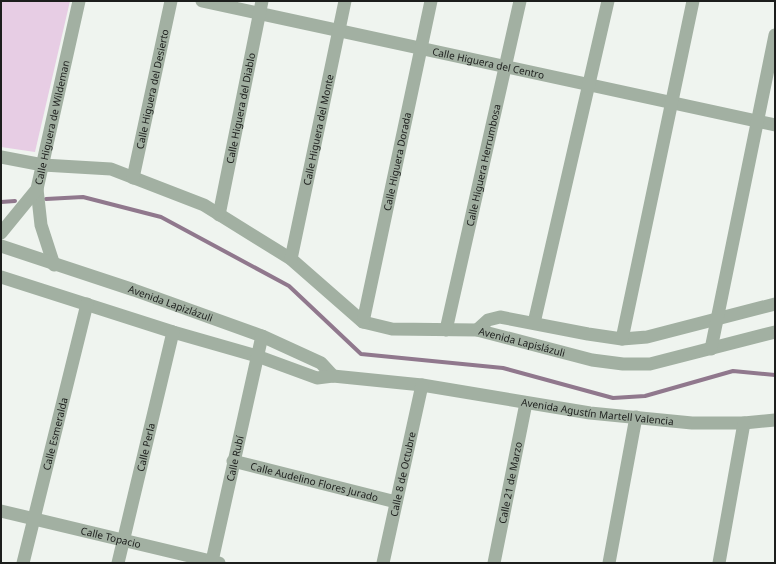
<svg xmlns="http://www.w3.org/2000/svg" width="776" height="564" viewBox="0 0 776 564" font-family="'Noto Sans',sans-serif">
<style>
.green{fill:#e7cde4}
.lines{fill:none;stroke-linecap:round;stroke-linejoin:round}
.stream{stroke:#90788d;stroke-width:4}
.minor{stroke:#a2b0a2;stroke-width:13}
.labels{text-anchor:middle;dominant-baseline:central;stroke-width:3;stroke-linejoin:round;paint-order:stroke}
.street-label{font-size:10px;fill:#1c1e1c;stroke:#eff4ef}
</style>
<rect width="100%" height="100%" fill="#eff4ef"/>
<!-- green -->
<path class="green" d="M 1,1 L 70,1 L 35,152 L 1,147 Z"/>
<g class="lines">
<!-- stream -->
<path class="stream" d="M 46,199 L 83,197 L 161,217 L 289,286 L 361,354 L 503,368 L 613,398 L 645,396 L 733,371 L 775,375
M 1,202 L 15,201"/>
<!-- minor -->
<g class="minor">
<path id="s1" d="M 202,1 L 775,125"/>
<path id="s2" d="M 1,157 L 43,165 L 111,169 L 204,205 L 291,259 L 363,322 L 392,329 L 477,330 L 592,360 L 623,364 L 650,364 L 775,332"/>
<path id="s3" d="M 133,178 L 171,1"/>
<path d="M 37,189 L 41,225 L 54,265"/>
<path id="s4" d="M 219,215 L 262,1"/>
<path id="s5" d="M 1,233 L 37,189 L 79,1"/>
<path id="s6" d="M 1,246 L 134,290 L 262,336 L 321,363 L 333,376"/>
<path id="s7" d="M 291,259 L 345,1"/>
<path id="s8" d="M 1,277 L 173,332 L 257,356 L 317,378 L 333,376 L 422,385 L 590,413 L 692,423 L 744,423 L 775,420"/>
<path id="s9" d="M 363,322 L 431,1"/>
<path d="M 534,323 L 608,1"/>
<path id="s10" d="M 446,330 L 520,1"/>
<path d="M 477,330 L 488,320 L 500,317 L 588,334 L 622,339 L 647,337 L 775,304"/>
<path d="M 622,339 L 693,1"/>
<path d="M 711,349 L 775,35"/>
<path id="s11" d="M 233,461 L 396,502"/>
<path id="s12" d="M 1,511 L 219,563"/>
<path id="s13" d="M 212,561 L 262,336"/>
<path id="s14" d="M 23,563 L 87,304"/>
<path id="s15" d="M 118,563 L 173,332"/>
<path id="s16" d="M 383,563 L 422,385"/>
<path id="s17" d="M 494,563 L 526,403"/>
<path d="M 609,563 L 636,417"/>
<path d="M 719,563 L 744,423"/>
</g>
</g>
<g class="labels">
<!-- street labels -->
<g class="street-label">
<text stroke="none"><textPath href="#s1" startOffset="293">Calle Higuera del Centro</textPath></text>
<text stroke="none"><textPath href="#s3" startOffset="91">Calle Higuera del Desierto</textPath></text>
<text stroke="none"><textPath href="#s4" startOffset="109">Calle Higuera del Diablo</textPath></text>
<text stroke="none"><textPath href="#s5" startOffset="125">Calle Higuera de Wildeman</textPath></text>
<text stroke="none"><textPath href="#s7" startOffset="132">Calle Higuera del Monte</textPath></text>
<text stroke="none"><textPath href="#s9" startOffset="164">Calle Higuera Dorada</textPath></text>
<text stroke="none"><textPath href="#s10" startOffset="169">Calle Higuera Herrumbosa</textPath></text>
<text stroke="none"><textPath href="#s6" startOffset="179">Avenida Lapizlázuli</textPath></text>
<text stroke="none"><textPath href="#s2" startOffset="570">Avenida Lapislázuli</textPath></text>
<text stroke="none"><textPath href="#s8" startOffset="615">Avenida Agustín Martell Valencia</textPath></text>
<text stroke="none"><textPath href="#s14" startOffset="133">Calle Esmeralda</textPath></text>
<text stroke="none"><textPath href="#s15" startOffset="119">Calle Perla</textPath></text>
<text stroke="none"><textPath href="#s13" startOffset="105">Calle Rubí</textPath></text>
<text stroke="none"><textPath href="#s16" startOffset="91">Calle 8 de Octubre</textPath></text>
<text stroke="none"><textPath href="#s11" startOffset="84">Calle Audelino Flores Jurado</textPath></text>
<text stroke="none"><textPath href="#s17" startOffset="82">Calle 21 de Marzo</textPath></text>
<text stroke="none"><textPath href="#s12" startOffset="113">Calle Topacio</textPath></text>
</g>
</g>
<!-- border -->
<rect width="776" height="564" fill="none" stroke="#1c1e1c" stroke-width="4"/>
</svg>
